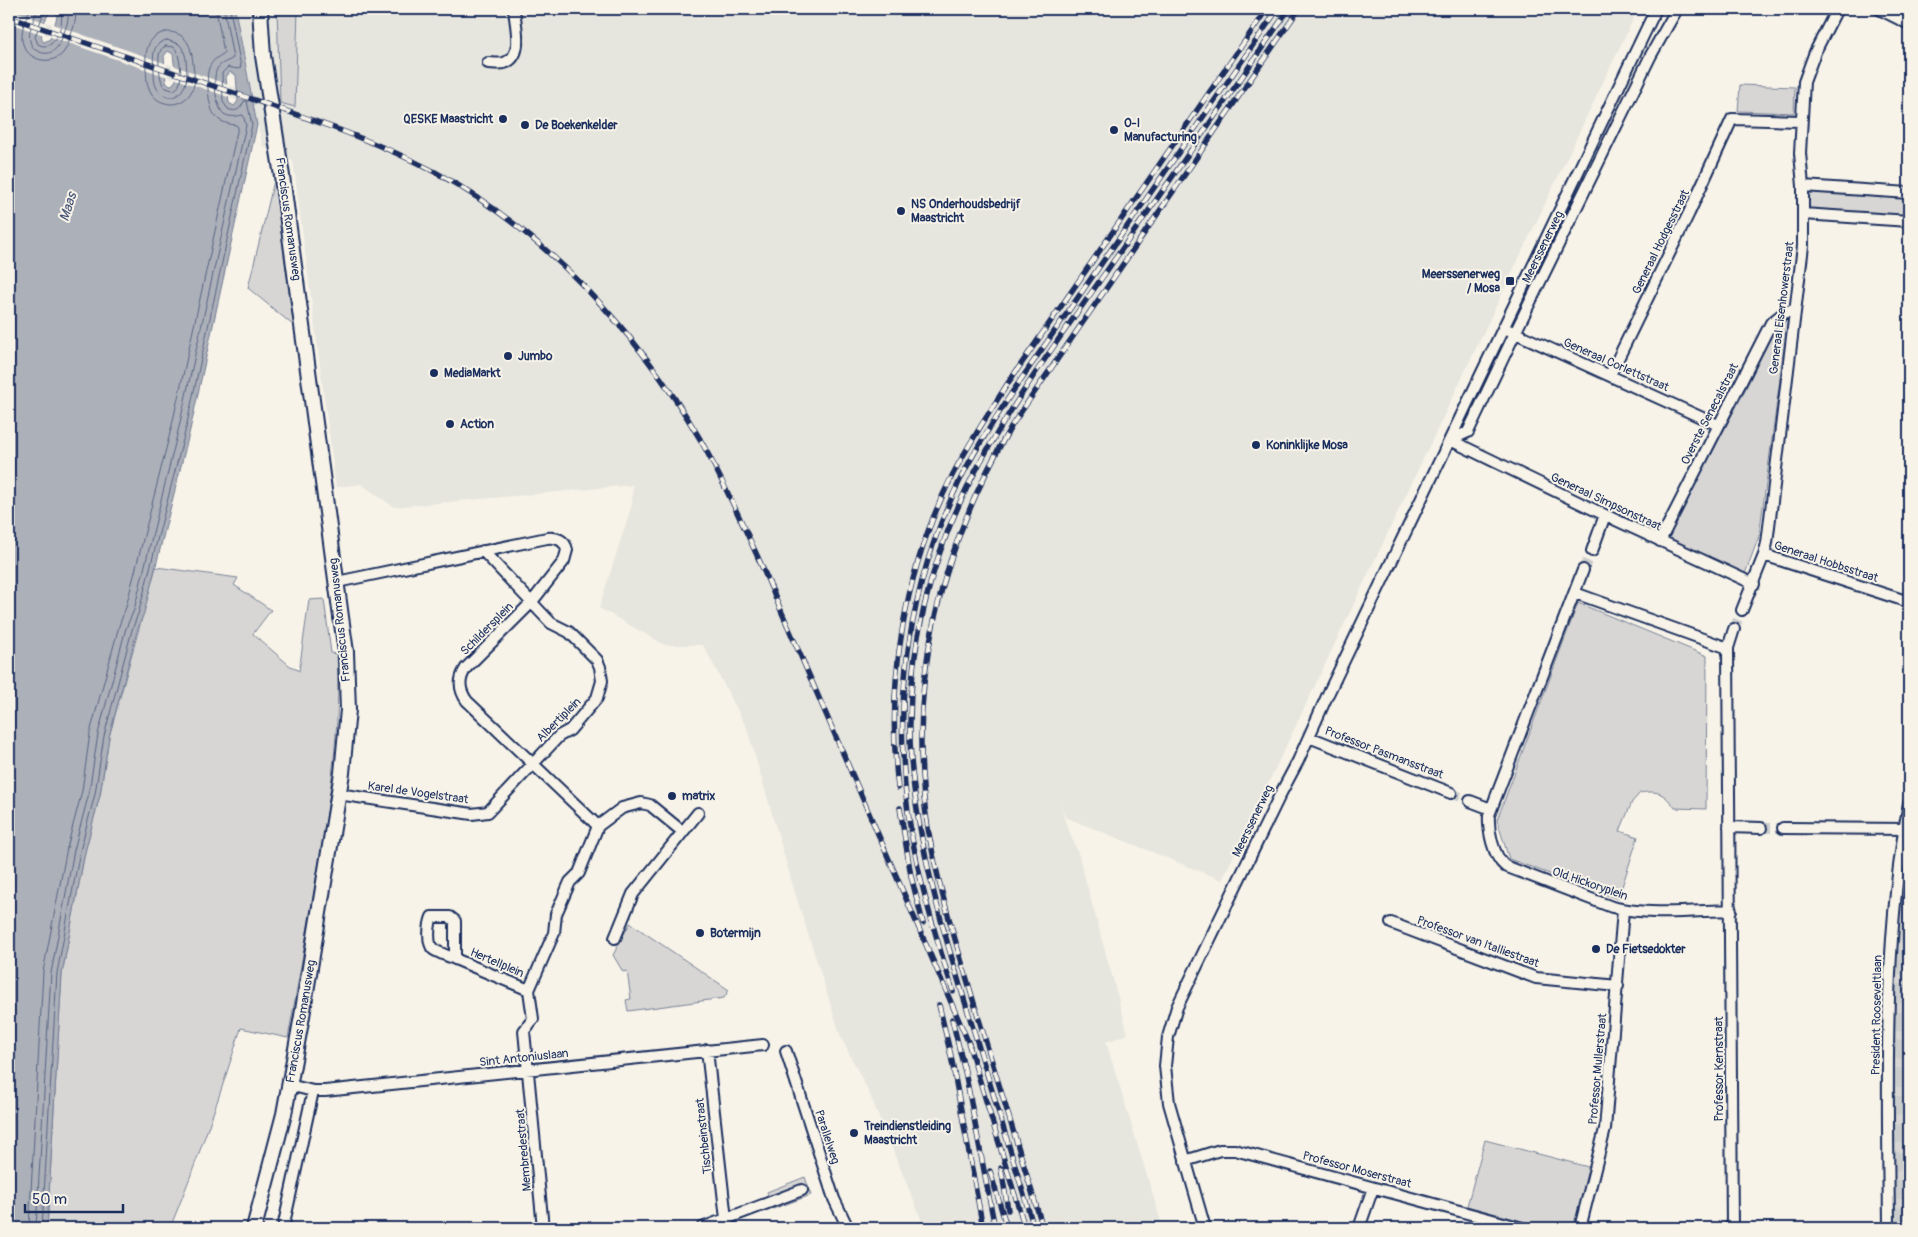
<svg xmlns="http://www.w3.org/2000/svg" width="1918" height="1237" viewBox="0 0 1918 1237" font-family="Pangolin,sans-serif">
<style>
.built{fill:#e6e5de}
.green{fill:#d7d6d4;stroke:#798299}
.water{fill:#acb0b9;stroke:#727c95;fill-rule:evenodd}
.pier{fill:#f7f3e8}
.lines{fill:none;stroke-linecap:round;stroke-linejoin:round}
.shore{stroke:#556382;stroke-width:1}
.street-tunnel{stroke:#cbcccc;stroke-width:10;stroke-dasharray:10 5;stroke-linecap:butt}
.highway-tunnel{stroke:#cbcccc;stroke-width:19;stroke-dasharray:19 9;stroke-linecap:butt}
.street-casing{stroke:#1b2f5e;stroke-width:14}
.secondary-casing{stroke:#1b2f5e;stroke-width:18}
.street{stroke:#f7f3e8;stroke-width:10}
.secondary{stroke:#f7f3e8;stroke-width:14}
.rail-casing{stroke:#1b2f5e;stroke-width:5.5}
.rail{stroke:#f7f3e8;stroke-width:4;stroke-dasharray:11;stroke-linecap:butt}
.poi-dot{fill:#1b2f5e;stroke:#f7f3e8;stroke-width:2}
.labels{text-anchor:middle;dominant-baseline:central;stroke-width:4;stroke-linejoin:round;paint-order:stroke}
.poi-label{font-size:12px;font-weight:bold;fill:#1b2f5e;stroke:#f7f3e8;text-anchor:start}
.street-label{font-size:12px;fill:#1b2f5e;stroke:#f7f3e8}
.water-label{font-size:14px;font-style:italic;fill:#465679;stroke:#f7f3e8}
</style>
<rect width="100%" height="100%" fill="#f7f3e8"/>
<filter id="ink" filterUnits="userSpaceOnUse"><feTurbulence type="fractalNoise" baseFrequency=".02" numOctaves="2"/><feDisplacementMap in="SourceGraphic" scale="10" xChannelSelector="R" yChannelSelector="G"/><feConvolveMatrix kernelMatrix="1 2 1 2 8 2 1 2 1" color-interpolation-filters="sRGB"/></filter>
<g filter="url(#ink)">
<!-- built -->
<path class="built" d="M 9,9 L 251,93 L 236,9 L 1638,9 L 1222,880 L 1065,817 L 1059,796 L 1065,821 L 1078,853 L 1128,1034 L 1106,1042 L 1163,1228 L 925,1228 L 870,1095 L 841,1037 L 796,896 L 747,728 L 703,645 L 665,645 L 599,608 L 632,505 L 633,485 L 394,507 L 361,484 L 336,487 L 293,160 L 263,147 L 253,106 L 9,22 Z"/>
<!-- green -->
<path class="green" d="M 277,9 L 298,9 L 295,107 L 280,103 Z
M 1740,85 L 1795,87 L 1794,113 L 1738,111 Z
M 274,181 L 294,326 L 248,288 Z
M 1807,190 L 1909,196 L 1909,218 L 1806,211 Z
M 1788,319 L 1759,536 L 1745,574 L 1667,538 L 1743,394 L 1774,330 Z
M 156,567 L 238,578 L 234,585 L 271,610 L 253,634 L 289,665 L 299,671 L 309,600 L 324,599 L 331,653 L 337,654 C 341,728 330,800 317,873 C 308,928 298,983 288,1038 L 241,1028 C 220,1096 197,1162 170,1228 L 47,1228 L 62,974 L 85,852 L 100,795 L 109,737 Z
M 1578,603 L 1707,656 L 1706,809 L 1675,808 C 1664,793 1658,790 1640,793 L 1632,802 L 1620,831 L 1638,837 L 1618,899 L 1509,859 L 1497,820 Z
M 1909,838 L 1909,1228 L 1894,1228 C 1891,1098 1888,967 1909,838 Z
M 630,923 L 729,990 L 724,998 L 628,1011 L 626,1000 L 631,999 L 627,971 L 623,972 L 613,955 Z
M 1485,1140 L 1592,1168 L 1576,1228 L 1548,1228 L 1467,1206 Z
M 805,1177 L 811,1195 L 773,1209 L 767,1192 Z"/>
<!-- water -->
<path class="water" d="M 9,9 L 235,9 L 257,125 L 190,430 L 144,613 L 137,631 L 109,737 L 100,795 L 85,852 L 62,974 L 47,1228 L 9,1228 ZM 52,11 L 56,13 L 57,17 L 50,39 L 44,42 L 42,40 C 40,32 45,16 52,11 ZM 168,51 L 173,54 L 176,80 L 172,85 L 167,84 L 166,81 L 164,56 ZM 230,72 L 236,75 L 238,101 L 234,106 L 229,103 L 226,77 Z"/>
<!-- pier -->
<path class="pier" d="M 9,9 L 47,23 L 44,35 L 9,23 Z
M 52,24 L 167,64 L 168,77 L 48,36 Z
M 172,65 L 229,85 L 231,98 L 173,78 Z"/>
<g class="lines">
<!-- shore -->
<path class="shore" d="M 30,9 C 27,17 22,26 22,35 C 20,57 48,69 63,53 C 67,48 69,41 71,35 C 74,26 77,19 75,9
M 38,9 C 33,22 24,37 34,49 C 51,60 59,48 64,33 C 67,24 70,18 67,9
M 45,9 L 35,37 L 38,44 C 56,55 66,19 60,9
M 165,32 C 187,31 192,47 193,65 C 194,72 195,78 194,85 C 191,98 178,107 165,103 C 157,101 151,95 149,88 C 146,82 147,75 146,69 C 145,52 146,37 165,32 Z
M 167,40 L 179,44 C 187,52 186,63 187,73 C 188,91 171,107 158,90 C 154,85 154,77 154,71 C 153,57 151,43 167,40 Z
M 166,46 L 174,47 C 180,53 183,78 179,85 C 177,89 176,89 172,90 L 164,87 C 160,82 157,58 160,52 C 161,48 163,48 166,46 Z
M 29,1228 L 43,972 L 67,848 L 82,791 L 90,733 L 119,626 L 126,607 L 172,425 L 238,127 L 236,125 C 212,123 210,109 208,89 C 208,81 206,73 210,66 C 213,59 219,57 224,53 L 216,9
M 36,1228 L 51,973 L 74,850 L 89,793 L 98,734 L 126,628 L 134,610 L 179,427 L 246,125 L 243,115 C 237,116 230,118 224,114 C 216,108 212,78 217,69 C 221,62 228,62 233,58 L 224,9
M 42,1228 L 57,973 L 80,851 L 95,794 L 104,736 L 132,630 L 139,611 L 186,428 L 252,125 L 247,101 L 244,101 C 241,109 236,113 228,109 L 223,102 L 222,73 L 228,67 L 238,69 L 241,67 L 230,9"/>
<!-- street-tunnel -->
<path class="street-tunnel" d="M 1583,570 L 1592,551
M 1734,629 L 1742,610
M 1451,793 L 1470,801
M 1761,828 L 1783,828"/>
<!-- highway-tunnel -->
<path class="highway-tunnel" d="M 1895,956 L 1897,1228
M 1897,969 L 1900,900 L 1909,831"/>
<!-- street casing -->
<g class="street-casing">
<path id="street" d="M 1879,9 L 1909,24
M 488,63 C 492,63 499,64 504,63 C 525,57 515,24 514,9
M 1803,186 L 1909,193
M 1803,214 L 1909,221
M 1509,330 L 1718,425
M 1610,375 L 1689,213 L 1732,119 L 1801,121
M 1450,440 L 1468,432 L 1515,333 L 1651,55 L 1677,9
M 1450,440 L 1605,515 L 1754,584
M 1660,541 L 1771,323 L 1785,312 L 1794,310
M 1592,551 L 1605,515
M 1764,555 L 1909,602
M 1583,570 L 1489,815 C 1488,830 1493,856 1505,866 L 1612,907 C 1650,916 1692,911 1731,910
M 337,582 L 547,538 C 557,537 565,540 567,550 L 564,561 L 531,603 L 466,668 C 458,680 459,690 467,701 L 598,826
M 1575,593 L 1728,648
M 1742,610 L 1764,555 L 1767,543 L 1803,246 L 1803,186 L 1800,153 L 1804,82 L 1815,52 L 1837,9
M 1309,737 L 1451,793
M 338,794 L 472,814 L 488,812 L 559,736 L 570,730 L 597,698 L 602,681 L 600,667 L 597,660 L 569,632 L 551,623 L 483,551
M 1470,801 L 1491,809
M 1729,827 L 1761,828
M 1783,828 L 1909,829
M 1391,923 L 1536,978 L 1618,986
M 615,938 L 633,894 L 698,813
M 455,959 C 449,956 438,953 433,949 C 427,943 429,924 432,917 L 450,917 L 455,921 L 455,959 L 529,990
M 707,1050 L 726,1219 L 729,1228
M 786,1051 L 834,1199 L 848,1228
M 289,1085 L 313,1091 L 325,1091 L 763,1045
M 1185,1161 L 1220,1150 L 1235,1150 L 1522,1228
M 283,1228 L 313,1091
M 543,1228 L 524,1031 L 533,1019 L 529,990 L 554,933 L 556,914 L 570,882 L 579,873 L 598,826 L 622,808 L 641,803 L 650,805 L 683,832
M 702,1228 L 802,1190
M 1205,1228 L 1169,1103 L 1165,1066 L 1168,1037 L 1177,1007 L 1281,793 L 1298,761 L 1328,694 L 1656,9
M 1359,1228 L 1373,1188
M 1580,1228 L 1605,1129 L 1623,910
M 1732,1228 L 1728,648 L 1734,629
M 1889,1228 C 1888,1087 1882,943 1909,803"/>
</g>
<!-- secondary casing -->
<g class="secondary-casing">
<g id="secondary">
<path id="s1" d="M 254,1228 L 284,1114 L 302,1016 L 342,773 L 348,710 L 346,652 L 341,617 L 282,176 L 263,56 L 260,9"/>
</g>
</g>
<!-- street -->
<use href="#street" class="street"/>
<!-- secondary -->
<use href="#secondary" class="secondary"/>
<!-- rail casing -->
<g class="rail-casing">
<path id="rail" d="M 9,17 C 86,43 163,69 240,95 C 306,118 373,139 435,172 C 545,232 637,331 700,439 C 722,479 741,520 760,562 L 970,1046
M 898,788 C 886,682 904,570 953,474 C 970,442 989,413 1008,383 L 1267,9
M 900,808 L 911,876 L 923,923
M 953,991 C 940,950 927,909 918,867 C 888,736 901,597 962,476 C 977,446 995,419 1013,391 L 1278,9
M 939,1005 L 951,1056 L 983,1228
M 952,1019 L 965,1072
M 968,1042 L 1025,1228
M 964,1066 L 995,1228
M 1001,1168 L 1008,1210
M 990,1171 L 1007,1228
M 1034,1228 C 1012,1157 991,1086 969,1015 C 943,931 918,847 911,759 C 904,656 931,550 981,461 C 1018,394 1064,332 1108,269 C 1168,183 1229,96 1289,9
M 1043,1228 C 1020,1153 997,1078 974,1003 C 957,945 938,888 928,828 C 905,686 940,548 1012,425 L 1299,9"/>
</g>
<!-- rail -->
<use href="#rail" class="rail"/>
</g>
</g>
<!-- markers -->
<g class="poi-dot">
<circle cx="503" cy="119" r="5"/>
<circle cx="525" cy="125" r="5"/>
<circle cx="1114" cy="130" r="5"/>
<circle cx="901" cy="211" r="5"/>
<rect x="1505" y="276" width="10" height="10" rx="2.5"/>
<circle cx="508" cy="356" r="5"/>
<circle cx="434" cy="373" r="5"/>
<circle cx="450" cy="424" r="5"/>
<circle cx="1256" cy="445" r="5"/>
<circle cx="672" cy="796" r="5"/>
<circle cx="700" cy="933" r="5"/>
<circle cx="1596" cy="949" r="5"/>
<circle cx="854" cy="1133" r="5"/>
</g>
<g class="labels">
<!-- poi labels -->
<g class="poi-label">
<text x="493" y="119" text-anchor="end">QESKE Maastricht</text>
<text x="1124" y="123">O-I<tspan x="1124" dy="14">Manufacturing</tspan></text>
<text x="535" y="125">De Boekenkelder</text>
<text x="911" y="204">NS Onderhoudsbedrijf<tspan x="911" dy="14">Maastricht</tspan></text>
<text x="1500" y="274" text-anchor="end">Meerssenerweg<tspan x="1500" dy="14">/ Mosa</tspan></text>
<text x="518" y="356">Jumbo</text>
<text x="444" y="373">MediaMarkt</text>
<text x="460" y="424">Action</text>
<text x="1266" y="445">Koninklijke Mosa</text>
<text x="682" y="796">matrix</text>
<text x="710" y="933">Botermijn</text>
<text x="1606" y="949">De Fietsedokter</text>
<text x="864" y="1126">Treindienstleiding<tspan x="864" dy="14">Maastricht</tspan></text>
</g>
<!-- street labels -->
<g class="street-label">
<text transform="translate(288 219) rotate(82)">Franciscus Romanusweg</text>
<text transform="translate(1661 242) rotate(-64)">Generaal Hodgesstraat</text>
<text transform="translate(1543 247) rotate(-64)">Meerssenerweg</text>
<text transform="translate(1782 308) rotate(-83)">Generaal Eisenhowerstraat</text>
<text transform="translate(1616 365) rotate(24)">Generaal Corlettstraat</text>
<text transform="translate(1710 414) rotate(-63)">Overste Senecalstraat</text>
<text transform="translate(1606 502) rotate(25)">Generaal Simpsonstraat</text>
<text transform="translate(1826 562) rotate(18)">Generaal Hobbsstraat</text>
<text transform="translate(340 620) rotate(-96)">Franciscus Romanusweg</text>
<text transform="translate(487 629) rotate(-45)">Schildersplein</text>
<text transform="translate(559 720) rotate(-45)">Albertiplein</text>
<text transform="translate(1384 753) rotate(21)">Professor Pasmansstraat</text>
<text transform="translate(418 793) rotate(8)">Karel de Vogelstraat</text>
<text transform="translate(1253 821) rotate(-64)">Meerssenerweg</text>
<text transform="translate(1590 884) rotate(19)">Old Hickoryplein</text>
<text transform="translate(1478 942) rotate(20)">Professor van Italliestraat</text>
<text transform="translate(497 963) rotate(23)">Hertellplein</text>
<text transform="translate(1877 1015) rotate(-89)">President Rooseveltlaan</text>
<text stroke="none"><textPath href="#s1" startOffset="212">Franciscus Romanusweg</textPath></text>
<text transform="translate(524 1058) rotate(-6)">Sint Antoniuslaan</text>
<text transform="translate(1598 1069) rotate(-85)">Professor Mullerstraat</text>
<text transform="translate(1719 1069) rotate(-90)">Professor Kernstraat</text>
<text transform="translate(704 1136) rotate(-96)">Tischbeinstraat</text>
<text transform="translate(827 1137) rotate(72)">Parallelweg</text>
<text transform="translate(524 1150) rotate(-95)">Membredestraat</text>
<text transform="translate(1357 1170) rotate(15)">Professor Moserstraat</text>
</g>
<!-- water labels -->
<g class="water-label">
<text transform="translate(68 207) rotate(-73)">Maas</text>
</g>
</g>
<!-- margin -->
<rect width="1918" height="1237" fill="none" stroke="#f7f3e8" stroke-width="30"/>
<rect x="15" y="15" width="1888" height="1207" fill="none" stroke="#1b2f5e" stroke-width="2" filter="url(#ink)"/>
<!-- scale -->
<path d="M25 1204v8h98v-8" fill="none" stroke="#1b2f5e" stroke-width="2.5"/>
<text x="32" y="1204" font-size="15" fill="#1b2f5e" stroke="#f7f3e8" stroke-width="4" paint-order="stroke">50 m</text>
</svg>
